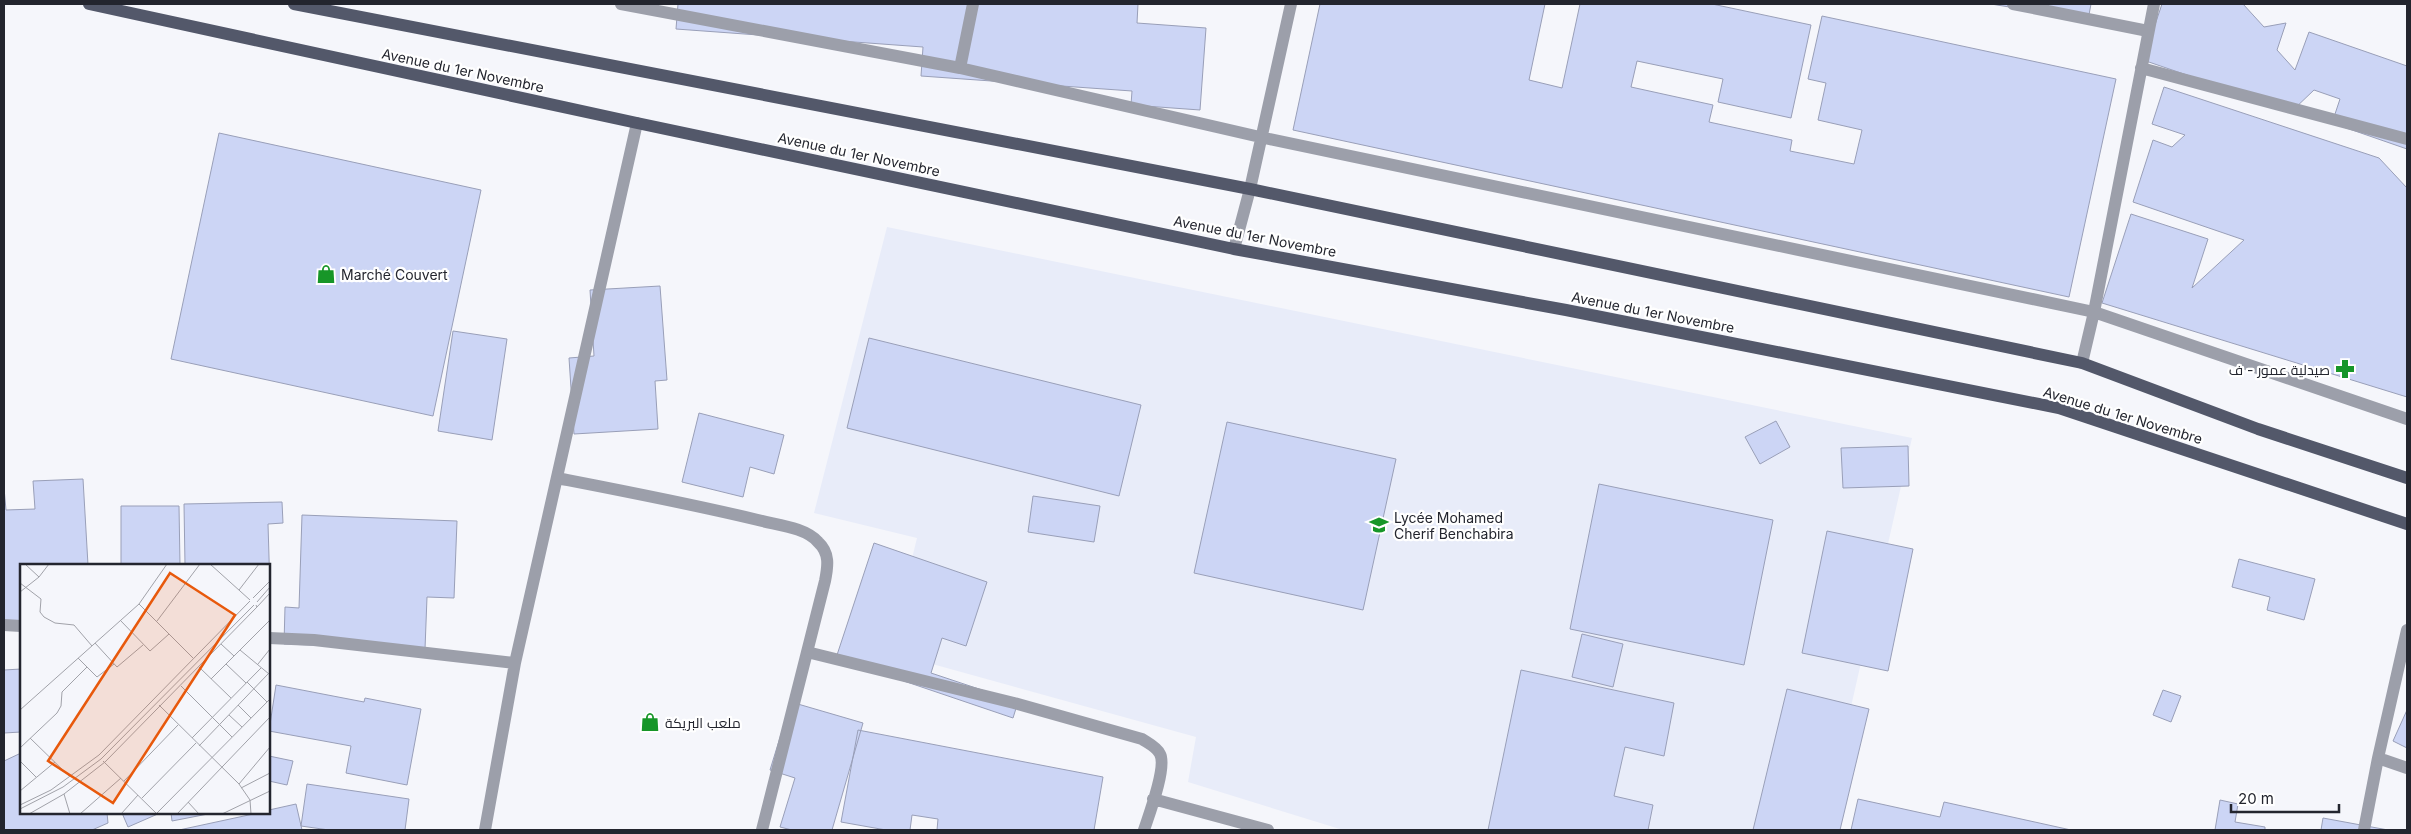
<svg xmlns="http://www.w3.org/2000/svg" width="2411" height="834" viewBox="0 0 2411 834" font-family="Inter,Cairo,sans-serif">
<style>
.built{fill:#e8ecf9}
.building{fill:#ccd5f5;stroke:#999fb8}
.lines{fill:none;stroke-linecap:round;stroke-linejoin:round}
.street{stroke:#9c9faa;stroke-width:12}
.primary{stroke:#53586a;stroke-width:12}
.labels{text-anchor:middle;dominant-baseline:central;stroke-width:4.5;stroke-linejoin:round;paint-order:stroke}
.street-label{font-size:14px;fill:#23252e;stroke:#fff}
.poi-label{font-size:14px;fill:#23252e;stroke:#fff;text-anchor:start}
.inset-road{fill:none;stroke:#a1a2a9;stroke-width:1}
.view{fill:#e8590c;fill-opacity:0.15;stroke:#e8590c;stroke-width:2.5}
.inset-edge{fill:none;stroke:#23252e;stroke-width:2.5}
</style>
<rect width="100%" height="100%" fill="#f5f6fb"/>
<!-- built -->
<path class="built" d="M 887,227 L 1912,438 L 1823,830 L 1343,830 L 1188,782 L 1196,737 L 889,652 L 917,538 L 814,513 Z"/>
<!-- building -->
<path class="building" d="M 678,4 L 1138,4 L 1137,23 L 1206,28 L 1200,110 L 1131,105 L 1132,91 L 921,76 L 923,47 L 676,29 Z
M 1320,4 L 1545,4 L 1529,80 L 1562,88 L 1580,4 L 1712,4 L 1811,25 L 1791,118 L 1718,102 L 1723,79 L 1637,61 L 1631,87 L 1713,105 L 1709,122 L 1792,140 L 1790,151 L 1854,164 L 1862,130 L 1818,120 L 1826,83 L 1808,79 L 1822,16 L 2116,79 L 2069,297 L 1293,130 Z
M 1991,4 L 2091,4 L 2088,20 Z
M 2162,4 L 2243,4 L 2264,27 L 2286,23 L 2277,50 L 2295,70 L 2309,32 L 2407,66 L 2407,149 L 2332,123 L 2340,99 L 2314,90 L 2292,111 L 2143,60 Z
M 2164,87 L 2379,158 L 2407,188 L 2407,397 L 2102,303 L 2131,214 L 2208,239 L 2192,288 L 2244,240 L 2133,202 L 2153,140 L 2172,147 L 2185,135 L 2152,124 Z
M 219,133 L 481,190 L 433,416 L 171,359 Z
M 660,286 L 667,380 L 655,381 L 658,429 L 574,434 L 569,358 L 594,356 L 590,290 Z
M 453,331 L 507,339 L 492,440 L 438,431 Z
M 869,338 L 1141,405 L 1119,496 L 847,428 Z
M 699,413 L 784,435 L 774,474 L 750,467 L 743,497 L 682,482 Z
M 1776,421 L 1790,447 L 1760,464 L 1745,437 Z
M 1227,422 L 1396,459 L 1363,610 L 1194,573 Z
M 1908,446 L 1909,486 L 1843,488 L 1841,448 Z
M 83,479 L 88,565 L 21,565 L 21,629 L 4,630 L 4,488 L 6,510 L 35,509 L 33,481 Z
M 1599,484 L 1773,520 L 1744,665 L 1570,629 Z
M 1033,496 L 1100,506 L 1094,542 L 1028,532 Z
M 282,502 L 283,523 L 268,524 L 270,590 L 269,565 L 185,565 L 184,504 Z
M 121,506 L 179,506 L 180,565 L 121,565 Z
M 302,515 L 457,521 L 454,598 L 427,597 L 425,649 L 284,644 L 285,607 L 299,608 Z
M 1827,531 L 1913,549 L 1888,671 L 1802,653 Z
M 874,543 L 987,582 L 966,646 L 942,638 L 931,673 L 1018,702 L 1013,718 L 836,658 Z
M 2239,559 L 2315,579 L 2304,620 L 2267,610 L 2270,597 L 2232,587 Z
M 1582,634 L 1623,644 L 1613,687 L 1572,677 Z
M 21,669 L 21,732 L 4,733 L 4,670 Z
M 1521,670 L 1674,703 L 1664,756 L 1625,747 L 1614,796 L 1653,805 L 1648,830 L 1488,830 Z
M 276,685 L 364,702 L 365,698 L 421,709 L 407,785 L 346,773 L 351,746 L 269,731 Z
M 1787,689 L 1869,709 L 1840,830 L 1753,830 Z
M 2163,690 L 2181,696 L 2171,722 L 2153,715 Z
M 791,702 L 863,723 L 832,830 L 792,830 L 780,827 L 795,778 L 770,770 Z
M 2407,710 L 2407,748 L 2393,741 Z
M 858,730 L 1103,777 L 1094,830 L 937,830 L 938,819 L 912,815 L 910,830 L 886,830 L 841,822 Z
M 21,753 L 21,813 L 107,813 L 108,823 L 92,830 L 4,830 L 4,761 Z
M 269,756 L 293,761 L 287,785 L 269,781 Z
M 307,784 L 409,799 L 405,830 L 329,830 L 301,826 Z
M 1858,799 L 1940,817 L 1944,802 L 2071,830 L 1851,830 Z
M 2220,800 L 2238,804 L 2235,822 L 2265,827 L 2265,830 L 2215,830 Z
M 296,804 L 302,830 L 179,830 L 258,813 L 269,813 L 269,810 Z
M 122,813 L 160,813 L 128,827 Z
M 171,813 L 213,813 L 172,821 Z
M 2323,818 L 2388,830 L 2321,830 Z"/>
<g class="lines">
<!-- street -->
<path class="street" d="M 621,4 L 960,68 L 1260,137 L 2094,312 L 2407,419
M 2013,4 L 2148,31
M 960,68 L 973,4
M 2141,68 L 2407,139
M 1234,249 L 1250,189 L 1291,4
M 2082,363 L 2094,312 L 2154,4
M 557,478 C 624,491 692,504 758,520 C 776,525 805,527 818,542 C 830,553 828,566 825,581 L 762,830
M 4,625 L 21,626
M 269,638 L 314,640 L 515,663
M 807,652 L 1014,703 L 1142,739 C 1148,743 1157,747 1160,754 C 1167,767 1149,815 1144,830
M 2378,758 L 2407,768
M 1153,799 L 1268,830
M 485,830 L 515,663 L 637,123
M 2364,830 L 2378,758 L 2407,630"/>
<!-- primary -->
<path class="primary" d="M 89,4 L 637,123 L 1234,249 L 1566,310 L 2059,408 L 2407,524
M 294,4 L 1250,189 L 2082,363 L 2258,429 L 2407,478"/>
</g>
<!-- icons -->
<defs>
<g id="shop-bare" transform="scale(1.5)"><path d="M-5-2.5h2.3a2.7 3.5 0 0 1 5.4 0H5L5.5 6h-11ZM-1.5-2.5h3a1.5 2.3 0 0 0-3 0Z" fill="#179628" stroke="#fff" stroke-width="2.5" paint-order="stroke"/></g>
<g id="pharmacy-bare" transform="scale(1.5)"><path d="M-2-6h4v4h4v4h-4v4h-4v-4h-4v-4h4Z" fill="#179628" stroke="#fff" stroke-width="2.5" paint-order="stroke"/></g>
<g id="school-bare" transform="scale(1.5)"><path d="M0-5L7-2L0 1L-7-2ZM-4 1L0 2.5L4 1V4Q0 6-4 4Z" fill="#179628" stroke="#fff" stroke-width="2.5" paint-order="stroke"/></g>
</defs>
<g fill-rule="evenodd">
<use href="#shop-bare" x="326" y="274"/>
<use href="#pharmacy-bare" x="2345" y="369"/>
<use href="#school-bare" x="1379" y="525"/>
<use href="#shop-bare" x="650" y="722"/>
</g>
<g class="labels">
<!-- street labels -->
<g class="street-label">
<text transform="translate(463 70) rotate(12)">Avenue du 1er Novembre</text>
<text transform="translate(859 154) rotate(12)">Avenue du 1er Novembre</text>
<text transform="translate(1255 236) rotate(11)">Avenue du 1er Novembre</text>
<text transform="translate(1653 312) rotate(11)">Avenue du 1er Novembre</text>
<text transform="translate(2123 415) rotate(17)">Avenue du 1er Novembre</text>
</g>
<!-- poi labels -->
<g class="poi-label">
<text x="341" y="274">Marché Couvert</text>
<text x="2330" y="369" text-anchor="end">صيدلية عمور - ف</text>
<text x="1394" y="517">Lycée Mohamed<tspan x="1394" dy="16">Cherif Benchabira</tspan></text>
<text x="665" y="722">ملعب البريكة</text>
</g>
</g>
<!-- overview -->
<g transform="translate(20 564)">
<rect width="250" height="250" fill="#f5f6fb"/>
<path class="inset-road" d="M 5,0 L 19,13M 190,0 L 230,36M 0,19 L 21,35 L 20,48 L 24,53 L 35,59 L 54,61 L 72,82M 219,26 L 239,0M 0,28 L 19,13 L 29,0M 233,34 L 250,17M 237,38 L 250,23M 119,40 L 173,94M 237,43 L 250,29M 100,56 L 130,87 L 149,70M 137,57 L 180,0M 75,79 L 97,103 L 123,81M 201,80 L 214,92M 220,86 L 249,110M 58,94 L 77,113 L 94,100M 206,100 L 226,119M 238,100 L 250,85M 179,103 L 211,134M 191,115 L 250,56M 227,118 L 247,138M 161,122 L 212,173M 139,141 L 219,220 L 230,236 L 231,250M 218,141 L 231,154M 0,146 L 119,40 L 147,0M 209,151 L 222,163M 10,174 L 50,213M 172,174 L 241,104M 179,182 L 248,110M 0,184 L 37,149 L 41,142 L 42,128 L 67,103M 0,197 L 16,213M 83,197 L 137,250M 104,217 L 158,161M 219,220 L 250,183M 221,224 L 250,209M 0,227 L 35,198M 44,230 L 50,250M 122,234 L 176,179M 168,238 L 179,250M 0,241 L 31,226 L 79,191 L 230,37M 0,245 L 43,223 L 81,195 L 234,41M 137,249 L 250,135M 9,250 L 44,230 L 85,198 L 237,43 L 236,41M 60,250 L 101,214M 101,250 L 118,231M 157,250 L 250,153M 202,250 L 250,227"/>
<path class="view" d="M 150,9 L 215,51 L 93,239 L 28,197 Z"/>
<rect width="250" height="250" class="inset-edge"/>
</g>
<!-- border -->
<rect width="2411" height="834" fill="none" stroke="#23252e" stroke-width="10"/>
<!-- scale -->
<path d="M2231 804v8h108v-8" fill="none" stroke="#23252e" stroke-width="2.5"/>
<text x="2238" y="804" font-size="15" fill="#23252e" stroke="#ffffff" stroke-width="4" paint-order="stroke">20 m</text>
</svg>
